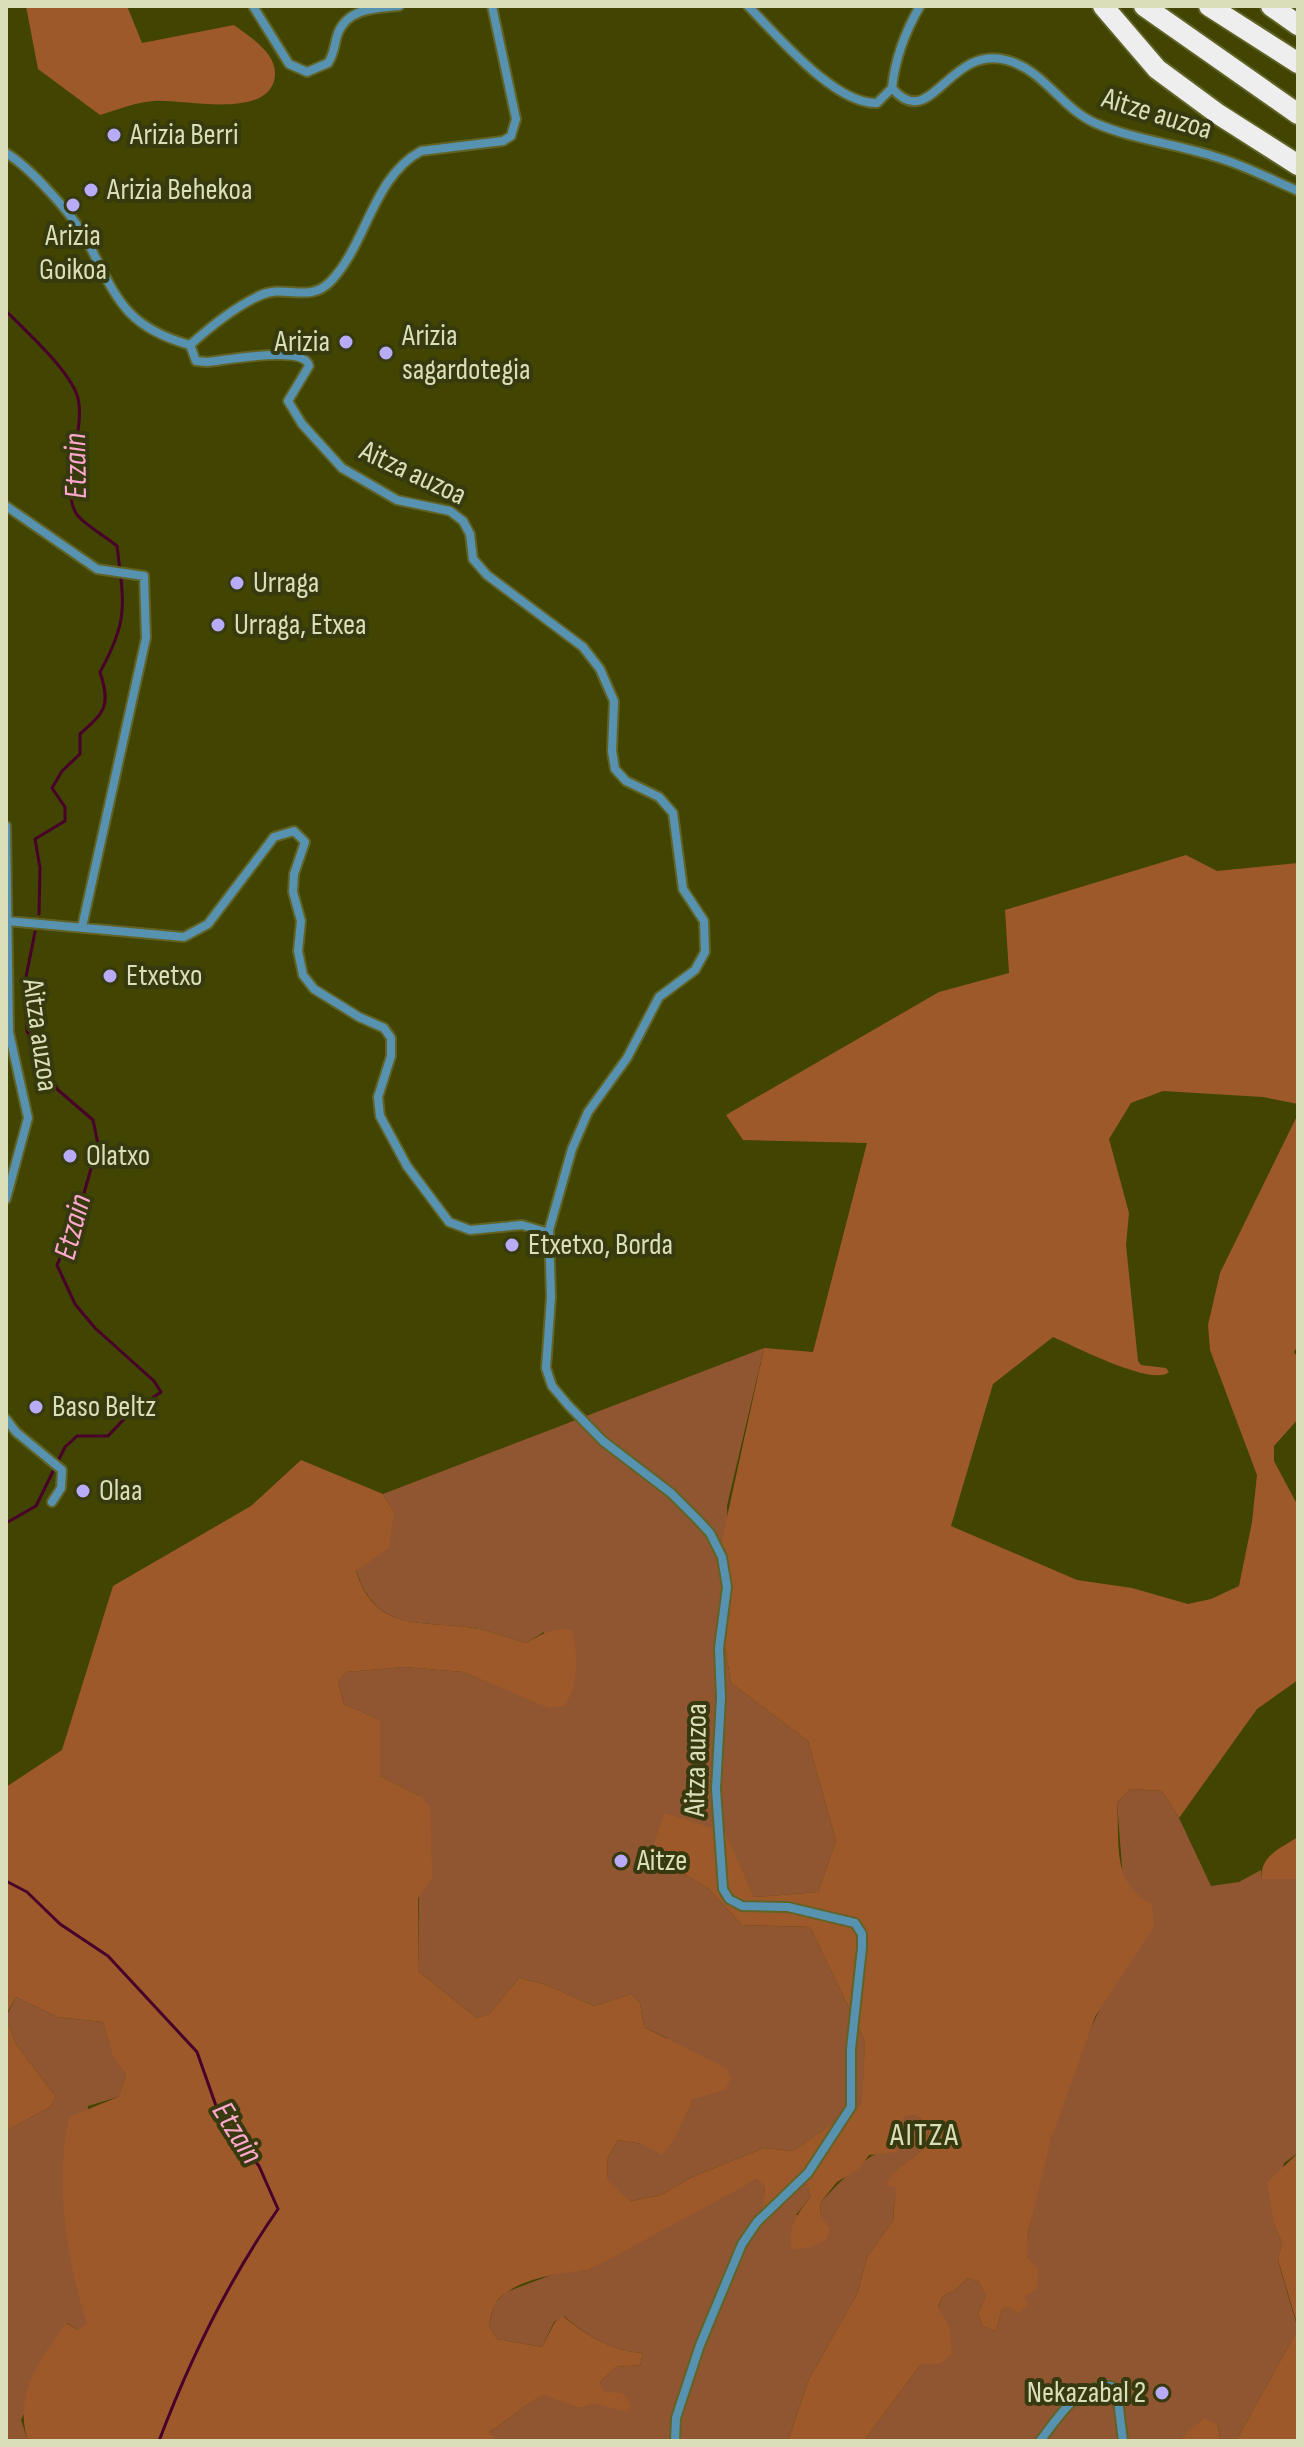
<svg xmlns="http://www.w3.org/2000/svg" width="1304" height="2447" viewBox="0 0 1304 2447" font-family="'Sofia Sans Condensed',sans-serif">
<style>
.green{fill:#905631}
.forest{fill:#9e592a}
.lines{fill:none;stroke-linecap:round;stroke-linejoin:round}
.stream{stroke:#48002b;stroke-width:3}
.minor-casing{stroke:#616326;stroke-width:12}
.motorway-casing{stroke:#616326;stroke-width:24}
.minor{stroke:#5792b0;stroke-width:8}
.motorway{stroke:#eee;stroke-width:20}
.poi-dot{fill:#b8abf7;stroke:#37390e;stroke-width:3}
.labels{text-anchor:middle;dominant-baseline:central;stroke-width:8;stroke-linejoin:round;paint-order:stroke}
.street-label{font-size:30px;fill:#dbdfb9;stroke:#37390e}
.poi-label{font-size:30px;fill:#dbdfb9;stroke:#37390e;text-anchor:start}
.water-label{font-size:32px;font-style:italic;fill:#fea8ce;stroke:#37390e}
.neighbourhood-label{font-size:32px;letter-spacing:2px;fill:#dbdfb9;stroke:#37390e}
</style>
<rect width="100%" height="100%" fill="#424401"/>
<!-- green -->
<path class="green" d="M 764,1348 L 727,1506 L 730,1593 L 724,1641 L 731,1683 L 808,1741 L 836,1841 L 818,1892 L 754,1897 L 724,1832 L 651,1854 L 709,1889 L 742,1925 L 810,1927 L 865,2041 L 863,2104 L 793,2151 L 764,2148 L 692,2177 L 661,2195 L 631,2201 L 608,2182 L 607,2159 L 618,2140 L 642,2144 L 684,2115 L 693,2099 L 667,2038 L 644,2027 L 640,2003 L 631,1994 L 594,2006 L 544,1984 L 519,1978 L 489,2014 L 477,2018 L 418,1971 L 420,1796 L 380,1776 L 380,1720 L 344,1704 L 338,1682 L 346,1672 L 405,1667 L 463,1672 L 549,1707 L 544,1632 L 526,1643 C 506,1637 486,1629 466,1627 C 413,1621 375,1629 356,1570 L 394,1512 L 383,1494 Z
M 1130,1789 L 1162,1791 L 1179,1818 L 1211,1886 L 1239,1882 L 1261,1870 L 1262,1879 L 1298,1879 L 1298,2153 L 1284,2163 L 1274,2224 L 1282,2243 L 1278,2261 L 1298,2329 L 1236,2441 L 1221,2441 L 1217,2424 L 1204,2419 L 1178,2441 L 864,2441 L 921,2364 L 940,2364 L 949,2325 L 938,2308 L 943,2296 L 955,2290 L 968,2278 L 979,2282 L 986,2296 L 978,2313 L 982,2326 L 996,2331 L 1002,2309 L 1009,2305 L 1018,2314 C 1029,2286 1023,2258 1029,2229 C 1051,2124 1084,2010 1154,1926 L 1123,1879 L 1117,1803 Z
M 16,1997 L 57,2017 L 103,2022 L 112,2053 L 126,2075 L 118,2097 L 88,2106 L 81,2303 L 88,2323 L 78,2330 L 67,2323 L 21,2420 L 28,2441 L 6,2441 L 6,2131 L 50,2107 L 56,2097 L 16,2044 L 6,2017 Z
M 914,2115 L 929,2124 C 929,2161 899,2157 887,2185 L 896,2188 C 898,2199 891,2207 894,2219 L 867,2257 L 858,2292 L 809,2379 L 788,2441 L 493,2440 L 490,2431 C 510,2420 523,2404 545,2394 L 578,2408 L 603,2392 L 600,2382 L 616,2367 L 640,2365 L 643,2353 C 612,2351 587,2336 564,2316 L 554,2322 L 542,2347 L 497,2339 L 489,2326 L 494,2304 L 506,2292 L 562,2271 L 589,2270 L 692,2210 L 757,2179 L 765,2185 L 764,2208 L 788,2186 L 807,2183 L 811,2196 L 796,2215 L 821,2217 L 820,2203 C 834,2188 863,2157 881,2152 L 905,2117 Z"/>
<!-- forest -->
<path class="forest" d="M 26,6 L 127,6 L 142,43 L 234,25 C 251,38 281,55 274,81 C 263,119 183,99 154,101 C 136,102 117,110 100,115 L 38,69 Z
M 1186,855 L 1217,871 L 1298,863 L 1298,1104 L 1263,1097 L 1163,1091 L 1131,1103 L 1109,1139 L 1129,1213 L 1126,1245 L 1138,1361 L 1141,1365 L 1166,1368 L 1169,1372 C 1153,1387 1074,1346 1053,1337 L 993,1384 L 951,1526 L 1077,1580 L 1132,1588 L 1188,1604 L 1211,1599 L 1239,1586 L 1252,1522 L 1257,1475 L 1210,1350 L 1208,1325 L 1220,1273 L 1298,1114 L 1298,1345 L 1294,1352 L 1298,1358 L 1298,1419 L 1274,1446 L 1274,1461 L 1298,1506 L 1298,1680 L 1257,1709 L 1179,1818 L 1162,1791 L 1130,1789 L 1117,1803 C 1120,1843 1111,1884 1152,1904 L 1154,1927 L 1095,2017 L 1051,2139 L 1028,2233 L 1027,2258 L 1039,2269 L 1036,2289 L 1025,2296 L 1028,2305 L 1018,2314 L 1009,2306 L 1002,2309 L 996,2331 L 982,2326 L 978,2313 L 986,2296 L 979,2282 L 968,2278 L 955,2290 L 943,2296 L 938,2307 L 949,2325 L 952,2354 L 940,2364 L 921,2364 L 864,2441 L 788,2441 L 809,2379 L 858,2292 L 867,2257 L 894,2219 C 891,2208 898,2199 895,2188 L 886,2185 C 899,2157 929,2161 929,2124 L 914,2115 L 905,2117 L 895,2133 L 897,2152 L 869,2155 L 859,2169 L 837,2182 L 820,2203 L 821,2217 L 830,2228 L 826,2240 L 810,2248 L 792,2249 C 787,2227 798,2213 811,2196 L 807,2184 L 788,2186 L 763,2209 L 765,2186 L 757,2179 L 589,2270 C 564,2271 513,2280 497,2301 C 492,2307 491,2317 489,2326 L 497,2339 L 542,2347 L 555,2322 L 563,2316 C 587,2336 612,2351 643,2353 L 640,2365 L 616,2367 L 600,2382 L 604,2392 L 622,2393 L 631,2405 L 626,2412 L 594,2403 L 578,2408 L 544,2395 C 523,2404 510,2420 490,2431 L 495,2441 L 28,2441 C 13,2395 40,2359 66,2323 L 78,2330 L 87,2323 C 66,2260 55,2182 69,2117 L 118,2097 L 126,2075 L 112,2054 L 103,2022 L 57,2017 L 16,1997 L 6,2015 L 6,1787 L 62,1750 L 113,1586 L 251,1506 L 301,1460 L 383,1494 L 394,1512 L 389,1548 L 356,1571 C 375,1629 413,1621 466,1627 C 486,1629 506,1637 526,1643 C 542,1634 554,1627 572,1630 C 578,1653 579,1687 564,1706 L 549,1708 L 463,1672 L 405,1667 L 346,1672 L 338,1682 L 344,1704 L 380,1720 L 380,1776 L 420,1796 L 430,1807 L 432,1878 L 418,1898 L 418,1971 L 477,2018 L 489,2014 L 519,1978 L 544,1984 L 594,2006 L 631,1994 L 640,2003 L 644,2027 L 726,2068 L 731,2078 L 725,2090 L 693,2099 L 675,2138 L 662,2155 L 642,2144 L 618,2140 L 607,2159 L 608,2181 L 631,2201 L 661,2195 L 692,2177 L 764,2148 L 793,2151 L 862,2104 L 865,2041 L 810,1927 L 742,1925 L 709,1889 L 651,1854 L 664,1813 L 725,1832 L 754,1897 L 818,1892 L 836,1841 L 808,1741 L 731,1683 L 724,1641 L 730,1593 L 722,1540 L 764,1348 L 813,1352 L 867,1143 L 743,1140 L 726,1115 L 939,992 L 1009,973 L 1005,910 Z
M 1298,1837 L 1298,1879 L 1262,1879 C 1259,1856 1281,1848 1298,1837 Z
M 6,2017 L 16,2044 L 56,2097 L 50,2107 L 6,2131 Z
M 1298,2153 L 1298,2327 L 1278,2260 L 1282,2243 L 1274,2224 L 1267,2183 Z
M 1298,2329 L 1298,2441 L 1236,2441 Z
M 1204,2418 L 1217,2424 L 1221,2441 L 1178,2441 Z"/>
<g class="lines">
<!-- stream -->
<path class="stream" d="M 6,311 C 26,331 68,369 77,395 C 88,428 57,490 78,516 C 88,527 105,536 117,546 C 124,604 129,620 100,672 C 111,706 105,712 80,734 L 80,754 L 62,771 L 52,788 L 65,807 L 65,821 L 35,839 L 40,868 L 39,914
M 6,1523 L 36,1506 L 65,1447 L 77,1436 L 108,1436 L 128,1415 L 161,1392 L 154,1381 L 95,1328 L 75,1304 L 57,1265 L 76,1221 L 98,1144 L 93,1120 L 58,1090 L 27,1031 L 25,982 L 35,932
M 6,1881 L 27,1892 L 60,1924 L 108,1956 L 197,2052 L 221,2120 L 259,2166 L 278,2209 C 228,2281 190,2359 159,2441"/>
<!-- minor casing -->
<g class="minor-casing">
<path id="minor" d="M 253,6 L 289,64 L 307,72 L 328,63 C 335,53 334,44 338,33 C 348,8 376,8 399,6
M 492,6 L 516,119 L 511,136 L 503,141 L 421,151 C 373,177 367,243 331,281 C 309,304 285,284 261,295 C 236,306 211,326 190,345 L 196,361 L 207,362 C 227,360 305,345 309,366 L 288,401 L 302,424 L 342,468 L 397,500 L 450,511 L 463,521 L 470,534 L 473,559 L 487,575 L 583,647 L 600,669 L 614,701 L 612,751 L 615,769 L 626,781 L 659,797 L 673,813 L 683,889 L 704,921 L 705,952 L 695,970 L 659,997 L 627,1058 L 588,1112 L 572,1149 L 549,1230 L 551,1297 L 546,1368 L 552,1386 L 568,1405 L 603,1441 L 671,1493 L 698,1520 L 710,1533 L 722,1557 L 727,1587 L 719,1648 L 721,1698 L 716,1789 L 723,1889 L 729,1899 L 742,1906 L 788,1907 L 855,1923 L 862,1934 L 862,1948 L 851,2049 L 851,2107 L 808,2173 L 757,2222 L 742,2244 L 700,2345 L 676,2418 L 675,2441
M 748,6 C 777,35 835,105 877,103 L 892,88
M 920,6 C 905,32 895,58 892,88 C 931,134 948,45 1006,60 C 1043,69 1061,108 1095,123 C 1134,140 1178,144 1219,158 C 1246,166 1272,180 1298,191
M 6,153 C 30,167 72,214 86,239 C 116,295 122,326 190,345
M 6,506 L 97,569 L 144,576 L 146,638 L 82,927
M 6,826 L 9,1032 L 28,1118 L 6,1199
M 7,921 L 184,937 L 208,924 L 274,837 L 294,831 L 305,842 L 294,874 L 293,892 L 301,921 L 298,951 L 303,975 L 314,989 L 359,1017 L 384,1028 L 391,1038 L 391,1056 L 378,1097 L 380,1116 L 407,1166 L 449,1222 L 470,1230 L 522,1225 L 549,1233
M 6,1419 L 16,1432 L 62,1470 L 61,1488 L 52,1502
M 1040,2441 C 1059,2417 1076,2385 1111,2386 L 1117,2392 L 1123,2441"/>
</g>
<!-- motorway casing -->
<g class="motorway-casing">
<path id="motorway" d="M 1103,6 L 1157,69 L 1218,114 L 1298,165
M 1144,6 L 1298,114
M 1209,6 L 1298,63
M 1271,6 L 1298,25"/>
</g>
<!-- minor -->
<use href="#minor" class="minor"/>
<!-- motorway -->
<use href="#motorway" class="motorway"/>
</g>
<!-- markers -->
<g class="poi-dot">
<circle cx="114" cy="135" r="8"/>
<circle cx="91" cy="190" r="8"/>
<circle cx="73" cy="205" r="8"/>
<circle cx="346" cy="342" r="8"/>
<circle cx="386" cy="353" r="8"/>
<circle cx="237" cy="583" r="8"/>
<circle cx="218" cy="625" r="8"/>
<circle cx="110" cy="976" r="8"/>
<circle cx="70" cy="1156" r="8"/>
<circle cx="512" cy="1245" r="8"/>
<circle cx="36" cy="1407" r="8"/>
<circle cx="83" cy="1491" r="8"/>
<circle cx="621" cy="1861" r="8"/>
<circle cx="1162" cy="2393" r="8"/>
</g>
<g class="labels">
<!-- street labels -->
<g class="street-label">
<text transform="translate(1157 114) rotate(17)">Aitze auzoa</text>
<text transform="translate(413 473) rotate(25)">Aitza auzoa</text>
<text transform="translate(40 1035) rotate(82)">Aitza auzoa</text>
<text transform="translate(696 1760) rotate(-89)">Aitza auzoa</text>
</g>
<!-- poi labels -->
<g class="poi-label">
<text x="130" y="135">Arizia Berri</text>
<text x="107" y="190">Arizia Behekoa</text>
<text x="73" y="236" text-anchor="middle">Arizia<tspan x="73" dy="34">Goikoa</tspan></text>
<text x="402" y="336">Arizia<tspan x="402" dy="34">sagardotegia</tspan></text>
<text x="330" y="342" text-anchor="end">Arizia</text>
<text x="253" y="583">Urraga</text>
<text x="234" y="625">Urraga, Etxea</text>
<text x="126" y="976">Etxetxo</text>
<text x="86" y="1156">Olatxo</text>
<text x="528" y="1245">Etxetxo, Borda</text>
<text x="52" y="1407">Baso Beltz</text>
<text x="99" y="1491">Olaa</text>
<text x="637" y="1861">Aitze</text>
<text x="1146" y="2393" text-anchor="end">Nekazabal 2</text>
</g>
<!-- water labels -->
<g class="water-label">
<text transform="translate(76 466) rotate(-91)">Etzain</text>
<text transform="translate(73 1227) rotate(-75)">Etzain</text>
<text transform="translate(237 2133) rotate(58)">Etzain</text>
</g>
<!-- neighbourhood labels -->
<g class="neighbourhood-label">
<text x="925" y="2135">AITZA</text>
</g>
</g>
<!-- border -->
<rect width="1304" height="2447" fill="none" stroke="#dbdfb9" stroke-width="16"/>
</svg>
